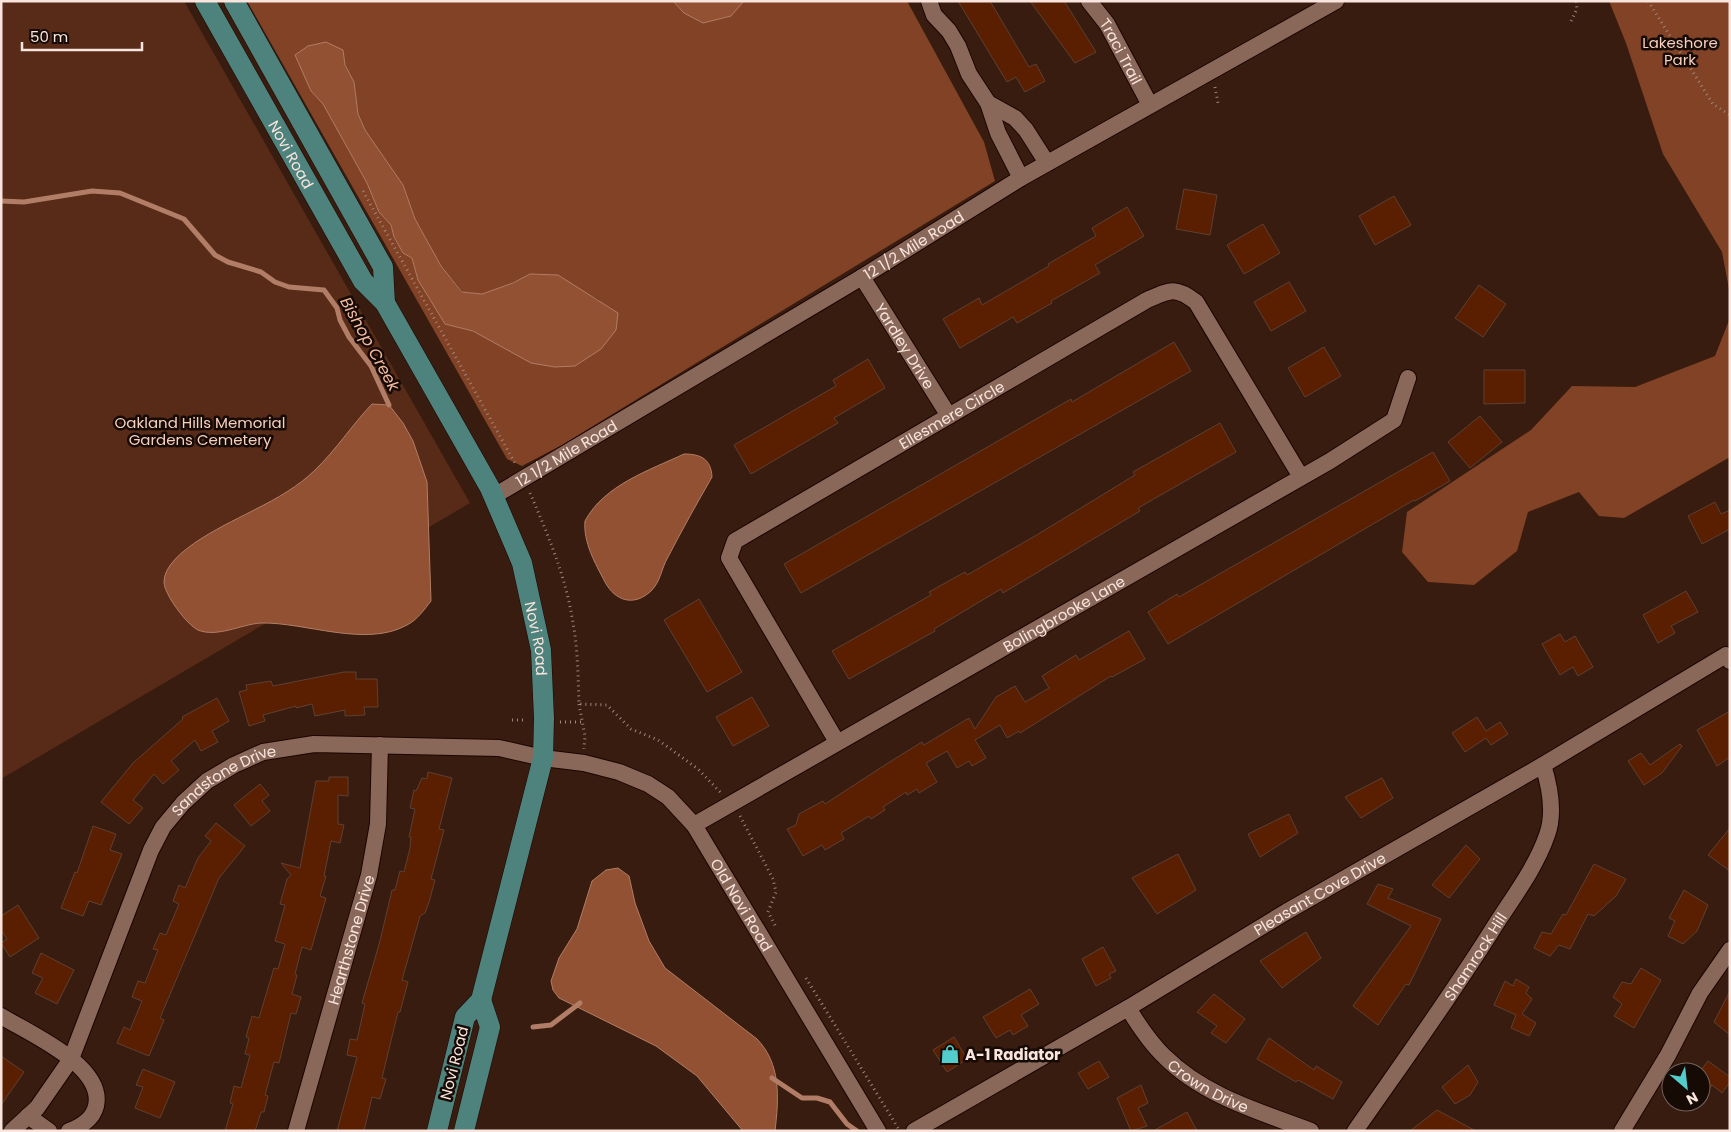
<svg xmlns="http://www.w3.org/2000/svg" width="1731" height="1132" viewBox="0 0 1731 1132" font-family="Poppins,sans-serif">
<style>
.green{fill:#572b17}
.forest{fill:#824225;fill-rule:evenodd}
.water{fill:#925133;stroke:#b17d66}
.lines{fill:none;stroke-linecap:round;stroke-linejoin:round}
.stream{stroke:#b17d66;stroke-width:5}
.building{fill:#5a1e00;stroke:#5e4033}
.minor-casing{stroke:#1d0500;stroke-width:18}
.major-casing{stroke:#1d0500;stroke-width:21}
.path{stroke:#9e867c;stroke-width:3;stroke-dasharray:1 4;stroke-linecap:butt}
.minor{stroke:#89685a;stroke-width:16}
.major{stroke:#4e827c;stroke-width:20}
.labels{text-anchor:middle;dominant-baseline:central;stroke-width:5;stroke-linejoin:round;paint-order:stroke}
.park-label{font-size:15px;fill:#f7cfbe;stroke:#160a05}
.street-label{font-size:15px;fill:#f9e5dd;stroke:#160a05}
.poi-label{font-size:15px;font-weight:bold;fill:#f9e5dd;stroke:#160a05;text-anchor:start}
.water-label{font-size:16px;font-style:italic;fill:#f4baa0;stroke:#160a05}
</style>
<rect width="100%" height="100%" fill="#371c0f"/>
<!-- green -->
<path class="green" d="M 1,1 L 184,1 L 470,503 L 1,779 Z"/>
<!-- forest -->
<path class="forest" d="M 247,1 L 673,1 L 684,13 L 731,16 L 743,1 L 907,1 L 984,142 L 995,181 L 562,445 L 522,466 L 507,459 ZM 343,50 L 345,65 L 354,82 L 358,114 L 365,130 L 403,185 L 415,219 L 441,266 L 463,292 L 482,294 L 513,283 L 530,274 L 558,275 L 574,287 L 599,300 L 497,342 L 473,331 L 445,324 L 418,280 L 412,258 L 403,253 L 394,238 L 391,225 L 379,212 L 367,183 L 323,104 L 311,91 L 306,78 Z
M 1609,1 L 1730,1 L 1730,294 L 1722,252 L 1663,154 L 1626,43 Z
M 1730,318 L 1730,457 L 1624,518 L 1599,516 L 1579,492 L 1528,512 L 1517,551 L 1474,585 L 1428,582 L 1402,552 L 1407,512 L 1531,430 L 1572,386 L 1635,387 L 1715,356 Z"/>
<!-- water -->
<path class="water" d="M 673,1 L 743,1 L 743,2 L 731,16 L 703,23 L 684,13 Z
M 326,42 L 343,50 L 345,65 L 354,82 L 358,114 L 365,130 L 403,185 L 415,219 L 441,266 L 462,292 L 482,294 L 513,283 L 530,274 L 558,275 L 618,313 L 616,330 L 601,349 L 575,366 L 555,367 L 531,363 L 473,331 L 445,324 L 418,280 L 412,258 L 403,253 L 394,237 L 391,225 L 379,212 L 367,183 L 323,104 L 311,91 L 295,55 L 308,46 Z
M 372,404 L 389,405 L 403,423 L 413,441 L 427,482 L 431,601 C 424,610 417,620 407,625 C 366,648 305,622 261,623 C 242,624 217,638 198,630 C 187,625 164,594 164,582 C 164,551 232,522 256,509 C 276,499 299,486 315,470 C 336,450 352,425 372,404 Z
M 684,454 C 701,454 711,459 712,477 C 697,503 682,530 668,557 C 661,569 661,581 651,591 C 634,607 615,601 605,582 C 595,563 583,542 585,521 C 604,485 650,470 684,454 Z
M 618,868 L 629,876 L 635,903 L 649,941 L 665,968 L 757,1039 C 781,1064 779,1097 775,1131 L 743,1131 L 697,1076 L 656,1046 L 559,998 L 553,990 L 551,981 L 559,958 L 577,929 L 592,881 L 606,870 Z"/>
<g class="lines">
<!-- stream -->
<path class="stream" d="M 1,201 L 24,202 L 92,191 L 120,193 L 184,219 L 215,255 L 228,262 L 261,272 L 275,282 L 289,287 L 324,290 L 337,308 L 340,320 L 349,337 L 371,366 L 389,405
M 533,1027 L 551,1025 L 580,1003
M 772,1078 L 802,1098 L 817,1098 L 830,1102 L 847,1124 L 857,1131"/>
</g>
<!-- building -->
<path class="building" d="M 958,1 L 990,1 L 1029,67 L 1036,64 L 1045,81 L 1025,92 L 1016,77 L 1007,82 Z
M 1030,1 L 1064,1 L 1096,52 L 1075,63 Z
M 1184,189 L 1217,195 L 1210,235 L 1176,229 Z
M 1394,196 L 1411,225 L 1375,245 L 1359,216 Z
M 1127,207 L 1144,236 L 1095,265 L 1100,273 L 1051,301 L 1052,303 L 1017,323 L 1013,317 L 960,348 L 943,319 L 979,298 L 982,305 L 1049,266 L 1048,264 L 1096,236 L 1092,228 Z
M 1263,224 L 1280,253 L 1244,274 L 1227,245 Z
M 1289,282 L 1306,311 L 1271,331 L 1254,302 Z
M 1479,285 L 1506,304 L 1483,337 L 1455,318 Z
M 1174,342 L 1191,371 L 801,593 L 784,564 L 1071,399 L 1072,402 Z
M 1324,347 L 1341,376 L 1305,397 L 1288,368 Z
M 868,359 L 885,388 L 834,418 L 838,423 L 751,474 L 734,445 L 836,386 L 833,380 Z
M 1484,370 L 1525,370 L 1525,403 L 1484,404 Z
M 1480,416 L 1502,442 L 1470,468 L 1448,442 Z
M 1220,423 L 1236,452 L 1138,508 L 1140,511 L 1038,572 L 1003,593 L 1001,589 L 934,629 L 935,631 L 849,679 L 832,651 L 931,595 L 929,592 L 965,572 L 967,575 L 1035,536 L 1135,475 L 1133,472 Z
M 1433,452 L 1450,481 L 1415,501 L 1414,500 L 1168,644 L 1148,612 L 1177,594 L 1179,597 Z
M 1715,502 L 1721,514 L 1730,510 L 1730,529 L 1702,544 L 1688,516 Z
M 1686,591 L 1698,612 L 1671,626 L 1675,633 L 1658,643 L 1643,615 Z
M 699,599 L 742,672 L 707,692 L 664,620 Z
M 1129,631 L 1145,659 L 1112,677 L 1111,676 L 1020,733 L 1019,731 L 1007,738 L 1000,725 L 975,740 L 986,758 L 972,766 L 969,761 L 957,768 L 947,751 L 926,763 L 937,782 L 919,793 L 917,789 L 907,795 L 906,792 L 883,807 L 885,810 L 871,819 L 869,816 L 841,833 L 844,839 L 825,850 L 822,845 L 803,856 L 787,829 L 796,825 L 799,814 L 823,801 L 825,804 L 888,763 L 922,742 L 924,745 L 969,718 L 975,729 L 996,697 L 1015,686 L 1025,702 L 1049,688 L 1042,676 L 1076,655 L 1079,660 Z
M 1560,634 L 1565,642 L 1575,636 L 1593,667 L 1578,676 L 1573,667 L 1560,675 L 1542,644 Z
M 344,672 L 356,672 L 356,679 L 377,679 L 378,707 L 364,707 L 365,715 L 345,716 L 345,710 L 315,716 L 312,704 L 296,708 L 296,706 L 263,715 L 265,721 L 249,726 L 239,692 L 247,690 L 246,685 L 271,681 L 273,686 Z
M 752,697 L 769,726 L 733,746 L 716,717 Z
M 217,698 L 229,721 L 212,731 L 218,742 L 201,751 L 195,740 L 171,761 L 179,770 L 163,784 L 154,774 L 133,800 L 143,808 L 129,824 L 101,802 L 133,763 L 183,719 L 182,717 Z
M 1730,711 L 1730,757 L 1717,766 L 1697,730 Z
M 1477,717 L 1486,731 L 1500,722 L 1508,734 L 1491,745 L 1486,738 L 1465,752 L 1452,733 Z
M 1680,744 L 1682,746 L 1662,773 L 1644,785 L 1628,761 L 1641,753 L 1650,765 Z
M 428,772 L 452,778 L 439,829 L 444,830 L 431,879 L 435,880 L 429,902 L 425,913 L 420,916 L 402,980 L 408,982 L 400,1012 L 398,1012 L 382,1078 L 386,1079 L 380,1099 L 372,1097 L 364,1131 L 337,1131 L 357,1057 L 347,1055 L 350,1039 L 357,1040 L 365,1004 L 362,1003 L 380,941 L 392,890 L 395,890 L 400,871 L 404,872 L 410,848 L 411,837 L 409,837 L 415,809 L 410,808 L 414,790 L 416,791 L 422,778 L 427,779 Z
M 329,777 L 348,777 L 348,796 L 338,795 L 338,824 L 344,825 L 340,843 L 331,841 L 324,876 L 326,876 L 320,896 L 326,898 L 311,950 L 302,947 L 295,974 L 297,975 L 292,994 L 301,997 L 296,1014 L 291,1013 L 279,1063 L 274,1062 L 265,1095 L 268,1096 L 264,1112 L 261,1112 L 255,1131 L 225,1131 L 233,1104 L 230,1103 L 234,1086 L 241,1088 L 250,1055 L 245,1054 L 249,1038 L 246,1037 L 252,1016 L 259,1018 L 274,968 L 278,969 L 285,944 L 275,941 L 285,905 L 280,904 L 287,879 L 291,875 L 281,863 L 300,868 L 316,781 L 329,781 Z
M 1382,778 L 1393,798 L 1361,818 L 1345,797 Z
M 260,784 L 269,795 L 262,801 L 270,811 L 251,826 L 234,805 Z
M 1289,814 L 1298,833 L 1260,857 L 1248,834 Z
M 216,823 L 245,846 L 219,878 L 160,1018 L 164,1020 L 149,1056 L 117,1043 L 124,1027 L 130,1030 L 142,1001 L 132,997 L 138,981 L 145,983 L 158,950 L 153,949 L 160,933 L 166,935 L 179,904 L 173,901 L 179,885 L 185,888 L 198,858 L 211,841 L 205,836 Z
M 93,826 L 116,834 L 110,850 L 122,854 L 101,905 L 89,901 L 83,916 L 61,908 L 75,872 L 77,873 Z
M 1730,828 L 1730,871 L 1708,855 Z
M 1466,845 L 1480,859 L 1449,898 L 1432,885 Z
M 1178,854 L 1196,890 L 1157,914 L 1132,878 Z
M 1594,864 L 1626,879 L 1616,896 L 1594,916 L 1588,914 L 1570,949 L 1559,945 L 1550,956 L 1534,948 L 1542,932 L 1551,934 L 1563,914 L 1566,915 Z
M 1378,884 L 1393,889 L 1388,898 L 1441,919 L 1409,985 L 1406,984 L 1378,1025 L 1353,1006 L 1411,926 L 1367,904 Z
M 1684,890 L 1708,905 L 1697,931 L 1683,944 L 1668,936 L 1675,921 L 1669,918 Z
M 18,905 L 39,938 L 10,957 L 1,943 L 7,939 L 1,930 L 1,916 Z
M 1306,932 L 1321,958 L 1282,988 L 1260,961 Z
M 1103,947 L 1116,971 L 1109,974 L 1111,978 L 1096,986 L 1082,959 Z
M 41,953 L 74,970 L 57,1004 L 35,993 L 43,978 L 32,973 Z
M 1641,968 L 1661,980 L 1634,1028 L 1614,1016 L 1622,1004 L 1613,997 L 1622,982 L 1631,984 Z
M 1516,979 L 1529,987 L 1526,993 L 1532,999 L 1522,1014 L 1536,1023 L 1529,1036 L 1511,1028 L 1516,1015 L 1494,1005 L 1505,981 L 1513,986 Z
M 1030,989 L 1039,1004 L 1021,1015 L 1028,1026 L 1013,1035 L 1010,1030 L 996,1038 L 983,1017 Z
M 1730,991 L 1730,1035 L 1714,1022 Z
M 1214,994 L 1245,1019 L 1226,1043 L 1211,1033 L 1217,1026 L 1197,1012 Z
M 954,1037 L 967,1059 L 947,1072 L 933,1050 Z
M 1269,1038 L 1314,1070 L 1316,1066 L 1342,1082 L 1333,1099 L 1298,1080 L 1296,1082 L 1257,1059 Z
M 1,1056 L 24,1072 L 1,1105 Z
M 1099,1061 L 1109,1077 L 1088,1089 L 1078,1073 Z
M 1708,1061 L 1730,1077 L 1730,1082 L 1722,1093 L 1712,1085 L 1701,1099 L 1701,1070 Z
M 1468,1065 L 1478,1082 L 1470,1095 L 1455,1104 L 1442,1087 Z
M 143,1069 L 175,1082 L 160,1118 L 135,1108 L 143,1087 L 136,1085 Z
M 1141,1085 L 1148,1103 L 1138,1108 L 1147,1126 L 1131,1131 L 1117,1098 Z
M 1437,1110 L 1476,1131 L 1410,1131 Z
M 1187,1112 L 1197,1131 L 1153,1131 Z"/>
<g class="lines">
<!-- minor casing -->
<g class="minor-casing">
<g id="minor">
<path d="M 929,1 L 934,15 L 949,31 L 958,46 L 969,74 L 988,103 L 998,133 L 1021,178"/>
<path id="s1" d="M 1089,1 L 1107,24 L 1150,105"/>
<path d="M 988,103 L 1015,118 L 1026,130 L 1047,163"/>
<path id="s2" d="M 862,277 L 949,416"/>
<path id="s3" d="M 494,496 L 862,277 L 1021,178 L 1336,1"/>
<path id="s4" d="M 837,742 L 729,558 L 735,541 L 1147,300 C 1170,290 1175,286 1196,302 L 1301,477"/>
<path id="s5" d="M 694,825 L 1330,461 L 1394,420 L 1408,378"/>
<path id="s6" d="M 1128,1008 C 1139,1026 1150,1043 1165,1057 C 1204,1096 1261,1112 1311,1131"/>
<path d="M 1,1016 C 30,1034 105,1066 96,1106 C 93,1119 80,1127 69,1131"/>
<path d="M 28,1116 L 49,1131"/>
<path id="s7" d="M 12,1131 L 37,1108 L 71,1059 L 151,850 L 163,827 L 183,803 L 207,781 L 234,765 L 263,752 L 314,744 L 499,748 L 543,758 L 584,763 L 619,772 L 648,784 L 668,797 L 694,825 L 878,1131"/>
<path id="s8" d="M 296,1131 L 369,875 L 378,824 L 380,745"/>
<path id="s9" d="M 914,1131 L 1128,1008 L 1286,912 L 1543,765 L 1726,655 L 1730,661"/>
<path id="s10" d="M 1355,1131 C 1403,1062 1452,995 1496,924 C 1514,896 1536,867 1547,835 C 1555,813 1550,787 1543,765"/>
<path d="M 1622,1131 L 1668,1055 L 1700,993 L 1730,950"/>
</g>
</g>
<!-- major casing -->
<g class="major-casing">
<g id="major">
<path id="s11" d="M 205,1 L 363,281 L 385,303 L 490,488 L 522,563 L 541,650 L 544,718 L 543,758 L 481,1000 L 465,1017 L 437,1131"/>
<path d="M 234,1 L 383,267 L 385,303"/>
<path d="M 464,1131 L 490,1027 L 481,1000"/>
</g>
</g>
<!-- path -->
<path class="path" d="M 1648,1 L 1713,104 L 1730,115
M 1571,21 L 1577,9 L 1576,1
M 1215,87 L 1218,103
M 363,191 L 516,465
M 530,493 C 548,535 566,577 573,623 C 578,650 578,677 579,704 L 607,705 L 631,729 L 658,740 L 698,769 L 722,794
M 579,704 L 585,736 L 584,749
M 512,720 L 526,720
M 560,722 L 582,722
M 740,816 L 773,879 L 776,892 L 768,912 L 776,927
M 806,978 L 898,1128"/>
<!-- minor -->
<use href="#minor" class="minor"/>
<!-- major -->
<use href="#major" class="major"/>
</g>
<!-- icons -->
<defs>
<g id="shop-bare" transform="scale(1.5)"><path d="M-5-2.5h2.3a2.7 3.5 0 0 1 5.4 0H5L5.5 6h-11ZM-1.5-2.5h3a1.5 2.3 0 0 0-3 0Z" fill="#52cdcc" stroke="#160a05" stroke-width="2.5" paint-order="stroke"/></g>
</defs>
<g fill-rule="evenodd">
<use href="#shop-bare" x="950" y="1054"/>
</g>
<g class="labels">
<!-- park labels -->
<g class="park-label">
<text x="1680" y="42">Lakeshore<tspan x="1680" dy="17">Park</tspan></text>
<text x="200" y="422">Oakland Hills Memorial<tspan x="200" dy="17">Gardens Cemetery</tspan></text>
</g>
<!-- street labels -->
<g class="street-label">
<text stroke="none"><textPath href="#s1" startOffset="60">Traci Trail</textPath></text>
<text stroke="none"><textPath href="#s11" startOffset="176">Novi Road</textPath></text>
<text stroke="none"><textPath href="#s3" startOffset="489">12 1/2 Mile Road</textPath></text>
<text stroke="none"><textPath href="#s2" startOffset="81">Yardley Drive</textPath></text>
<text stroke="none"><textPath href="#s4" startOffset="482">Ellesmere Circle</textPath></text>
<text stroke="none"><textPath href="#s3" startOffset="84">12 1/2 Mile Road</textPath></text>
<text stroke="none"><textPath href="#s5" startOffset="426">Bolingbrooke Lane</textPath></text>
<text stroke="none"><textPath href="#s11" startOffset="724">Novi Road</textPath></text>
<text stroke="none"><textPath href="#s7" startOffset="422">Sandstone Drive</textPath></text>
<text stroke="none"><textPath href="#s9" startOffset="470">Pleasant Cove Drive</textPath></text>
<text stroke="none"><textPath href="#s7" startOffset="1016">Old Novi Road</textPath></text>
<text stroke="none"><textPath href="#s8" startOffset="199">Hearthstone Drive</textPath></text>
<text stroke="none"><textPath href="#s10" startOffset="212">Shamrock Hill</textPath></text>
<text transform="translate(454 1063) rotate(-76)">Novi Road</text>
<text stroke="none"><textPath href="#s6" startOffset="114">Crown Drive</textPath></text>
</g>
<!-- poi labels -->
<g class="poi-label">
<text x="965" y="1054">A-1 Radiator</text>
</g>
<!-- water labels -->
<g class="water-label">
<text transform="translate(370 344) rotate(61)">Bishop Creek</text>
</g>
</g>
<!-- border -->
<rect width="1731" height="1132" fill="none" stroke="#f9e5dd" stroke-width="5"/>
<!-- north arrow -->
<g transform="translate(1686 1087) rotate(152)"><circle r="24" fill="#160a05" stroke="#71625b"/>
<path d="M0-4L9 19L0 12L-9 19Z" fill="#52cdcc"/>
<text y="-8" font-size="14" font-weight="bold" text-anchor="middle" fill="#f9e5dd">N</text>
</g>
<!-- scale -->
<path d="M22 42v8h120v-8" fill="none" stroke="#f9e5dd" stroke-width="2.5"/>
<text x="30" y="42" font-size="15" fill="#f9e5dd" stroke="#160a05" stroke-width="4" paint-order="stroke">50 m</text>
</svg>
